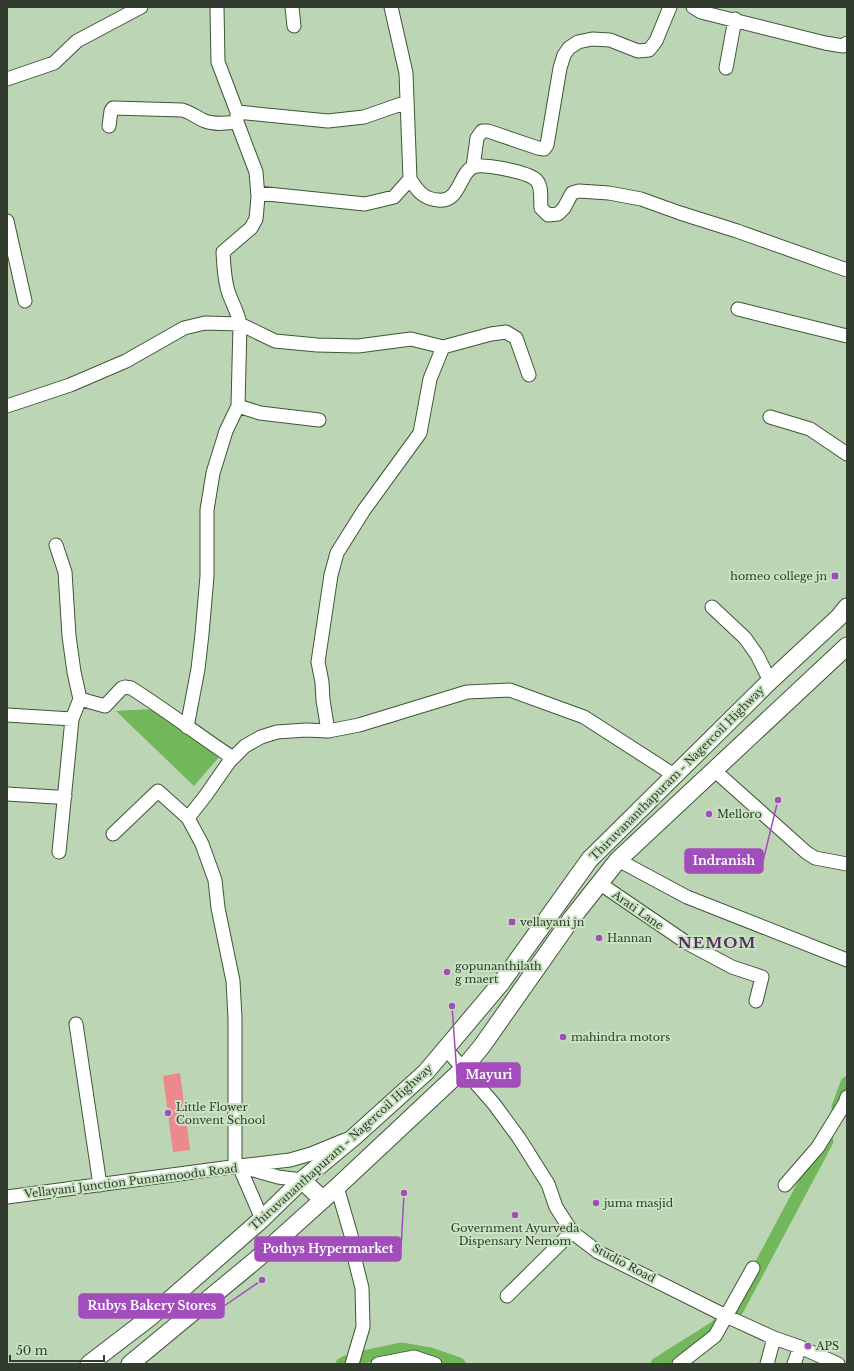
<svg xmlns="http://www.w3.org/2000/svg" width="854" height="1371" viewBox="0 0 854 1371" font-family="'Libre Baskerville',serif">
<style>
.green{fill:#ec898d}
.water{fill:#72b759}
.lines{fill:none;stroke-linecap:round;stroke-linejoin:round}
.canal{stroke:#72b759;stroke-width:13}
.minor-casing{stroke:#405539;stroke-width:15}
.major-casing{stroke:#405539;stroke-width:19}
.minor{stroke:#fff;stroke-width:13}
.major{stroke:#fff;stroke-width:17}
.poi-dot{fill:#a24dbb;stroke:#c9e2c1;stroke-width:1.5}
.labels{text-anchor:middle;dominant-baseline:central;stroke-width:4;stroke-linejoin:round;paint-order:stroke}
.poi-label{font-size:11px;fill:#313b2e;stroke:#c9e2c1;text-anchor:start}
.street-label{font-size:11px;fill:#313b2e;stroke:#c9e2c1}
.district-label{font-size:15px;font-weight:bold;letter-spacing:1px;fill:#562d62;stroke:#c9e2c1}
.leader{fill:none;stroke:#a24dbb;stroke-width:1.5}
.callout-dot{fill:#a24dbb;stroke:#c9e2c1;stroke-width:1.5}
.callout{fill:#a24dbb;stroke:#a24dbb;stroke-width:1.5}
.callout-label{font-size:12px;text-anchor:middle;font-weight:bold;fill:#fff}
</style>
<rect width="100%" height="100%" fill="#bcd5b4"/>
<!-- green -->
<path class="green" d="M 180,1073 L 190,1150 L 173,1152 L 163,1076 Z"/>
<!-- water -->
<path class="water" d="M 154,709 L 219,757 L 194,786 L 116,711 Z"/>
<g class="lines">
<!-- canal -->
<path class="canal" d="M 838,1107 L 847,1083
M 737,1310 L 827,1141
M 358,1358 L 401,1349 L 430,1354 L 459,1364
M 342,1364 L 346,1362
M 657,1364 L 716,1327 L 720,1322"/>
<!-- minor casing -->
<g class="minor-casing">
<path id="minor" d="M 292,7 L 294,26
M 391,7 L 406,73 L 410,179 C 417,190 423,199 438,200 C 460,203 459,173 473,167 C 483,163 527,172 535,179 C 543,185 540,199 541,208 L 548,215 L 558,214 L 564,208 L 572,193 L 579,191 L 609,193 L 641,199 L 680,213 L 737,231 L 847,270
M 693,7 L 701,12 L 825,43 L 843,46 L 847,43
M 726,68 L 735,19
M 7,79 L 54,63 L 77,41 L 141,7
M 237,112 L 328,121 L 364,117 L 407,102
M 109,126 L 111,111 L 113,108 L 182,110 C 191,112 197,118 205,121 C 215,125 227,123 237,122
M 473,167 L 477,138 L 482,131 L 488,131 L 538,148 L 544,149 L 547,145 L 560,68 L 564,55 L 569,48 L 578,42 L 592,39 L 610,40 L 638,51 L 649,50 L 656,41 L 670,7
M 258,193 L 365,204 L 394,197 L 410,179
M 7,221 L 25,301
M 738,309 L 847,336
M 443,347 L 491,334 L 506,332 L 516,338 L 529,375
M 7,406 L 70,385 L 126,361 L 184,328 L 205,323 L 240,324 C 238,313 233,305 229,294 C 224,281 224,266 223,252 L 251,228 L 256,219 L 258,197 L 256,172 L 237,122 L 237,112 L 218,62 L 217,7
M 238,406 L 240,324 L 275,341 L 317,345 L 358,346 L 411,339 L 443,347 L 430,379 L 420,433 L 364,510 L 337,553 L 331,575 L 318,662 L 322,682 L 323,700 L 328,731
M 770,417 L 810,429 L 847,454
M 56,545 L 65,572 L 69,636 L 74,672 L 80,699
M 712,607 L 745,638 L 757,655 L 770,681
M 7,715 L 72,719
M 187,727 L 198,669 L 202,634 L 207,576 L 207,510 L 213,473 L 226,431 L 238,406 L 260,413 L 319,420
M 714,770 L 807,853 L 815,858 L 847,864
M 7,794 L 56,797 L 65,796
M 188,818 L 206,795 L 229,762 L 245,746 L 261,737 L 277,732 L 306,730 L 328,731 L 359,725 L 467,692 L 510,690 L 584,717 L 674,775
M 113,834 L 158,791 L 188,818 L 202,844 L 215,880 L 218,908 L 233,981 L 235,1018 L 235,1167
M 59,852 L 72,719 L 80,699 L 105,706 L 122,688 L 125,687 L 131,688 C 166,710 198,735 233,758
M 618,860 L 687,897 L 847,960
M 599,883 L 687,943 L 732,967 L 762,977 L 756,1001
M 76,1024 L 100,1185
M 446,1049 L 494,1104 L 519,1138 L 548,1184 L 556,1207 L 572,1232 L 598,1252 L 726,1316 L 774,1338 L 800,1347 L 838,1364
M 785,1185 L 818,1147 L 845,1103 L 847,1097
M 337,1187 L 351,1235 L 354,1256 L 362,1288 L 363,1327 L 352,1364
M 7,1197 L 239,1166 L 278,1177 L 302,1180
M 262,1219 L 239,1166 L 290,1160 L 311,1154 L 345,1140
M 507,1296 L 572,1232
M 378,1364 L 414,1357 L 435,1364
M 679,1364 L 715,1336 L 753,1268
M 767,1364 L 774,1338
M 794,1364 L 800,1347"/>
</g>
<!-- major casing -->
<g class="major-casing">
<path id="major" d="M 302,1180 L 323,1200
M 89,1364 L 149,1318 L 262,1219 L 302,1180 L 354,1137 L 426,1072 L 501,983 L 590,859 L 770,681 L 839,617 L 847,607
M 130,1364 L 257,1259 L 337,1187 L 463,1069 L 482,1046 L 572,918 L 618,860 L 847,646"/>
</g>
<!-- minor -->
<use href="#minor" class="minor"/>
<!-- major -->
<use href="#major" class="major"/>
</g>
<!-- markers -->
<g class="poi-dot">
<rect x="831" y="572" width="8" height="8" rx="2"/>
<circle cx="709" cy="814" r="4"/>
<rect x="508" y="918" width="8" height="8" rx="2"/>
<circle cx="599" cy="938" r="4"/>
<circle cx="447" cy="972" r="4"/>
<circle cx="563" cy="1037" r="4"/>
<circle cx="168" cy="1113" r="4"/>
<circle cx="596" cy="1203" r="4"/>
<circle cx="515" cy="1215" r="4"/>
<circle cx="808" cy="1346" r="4"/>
</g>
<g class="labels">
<!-- poi labels -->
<g class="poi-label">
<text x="827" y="576" text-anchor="end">homeo college jn</text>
<text x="717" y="814">Melloro</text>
<text x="520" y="922">vellayani jn</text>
<text x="607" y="938">Hannan</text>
<text x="455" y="966">gopunanthilath<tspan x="455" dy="13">g maert</tspan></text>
<text x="571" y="1037">mahindra motors</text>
<text x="176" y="1107">Little Flower<tspan x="176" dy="13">Convent School</tspan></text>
<text x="604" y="1203">juma masjid</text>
<text x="515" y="1228" text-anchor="middle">Government Ayurveda<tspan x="515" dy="13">Dispensary Nemom</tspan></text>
<text x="816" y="1346">APS</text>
</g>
<!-- street labels -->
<g class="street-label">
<text transform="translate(677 773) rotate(-45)">Thiruvananthapuram - Nagercoil Highway</text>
<text transform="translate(638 910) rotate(35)">Arati Lane</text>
<text transform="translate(341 1147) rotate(-42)">Thiruvananthapuram - Nagercoil Highway</text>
<text transform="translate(131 1181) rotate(-7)">Vellayani Junction Punnamoodu Road</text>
<text transform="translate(624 1263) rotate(28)">Studio Road</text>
</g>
<!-- district labels -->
<g class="district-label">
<text x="717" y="942">NEMOM</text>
</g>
</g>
<!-- callouts -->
<path class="leader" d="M778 800L763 861M452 1006L457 1075M404 1193L401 1249M262 1280L224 1306"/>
<g class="callout-dot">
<circle cx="778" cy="800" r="4"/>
<circle cx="452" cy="1006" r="4"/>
<circle cx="404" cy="1193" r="4"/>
<circle cx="262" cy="1280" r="4"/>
</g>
<g class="callout">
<rect x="685" y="849" width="78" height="24" rx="4"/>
<rect x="457" y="1063" width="63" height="24" rx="4"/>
<rect x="255" y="1237" width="146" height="24" rx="4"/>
<rect x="79" y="1294" width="145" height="24" rx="4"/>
</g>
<g class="callout-label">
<text x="724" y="865">Indranish</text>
<text x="489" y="1079">Mayuri</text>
<text x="328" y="1253">Pothys Hypermarket</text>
<text x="152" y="1310">Rubys Bakery Stores</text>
</g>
<!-- border -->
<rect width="854" height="1371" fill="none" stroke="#313b2e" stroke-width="16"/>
<!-- scale -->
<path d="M10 1355v6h94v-6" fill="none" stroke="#313b2e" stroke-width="2"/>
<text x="16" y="1355" font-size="12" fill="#313b2e" stroke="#c9e2c1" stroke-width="3" paint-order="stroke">50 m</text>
</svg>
